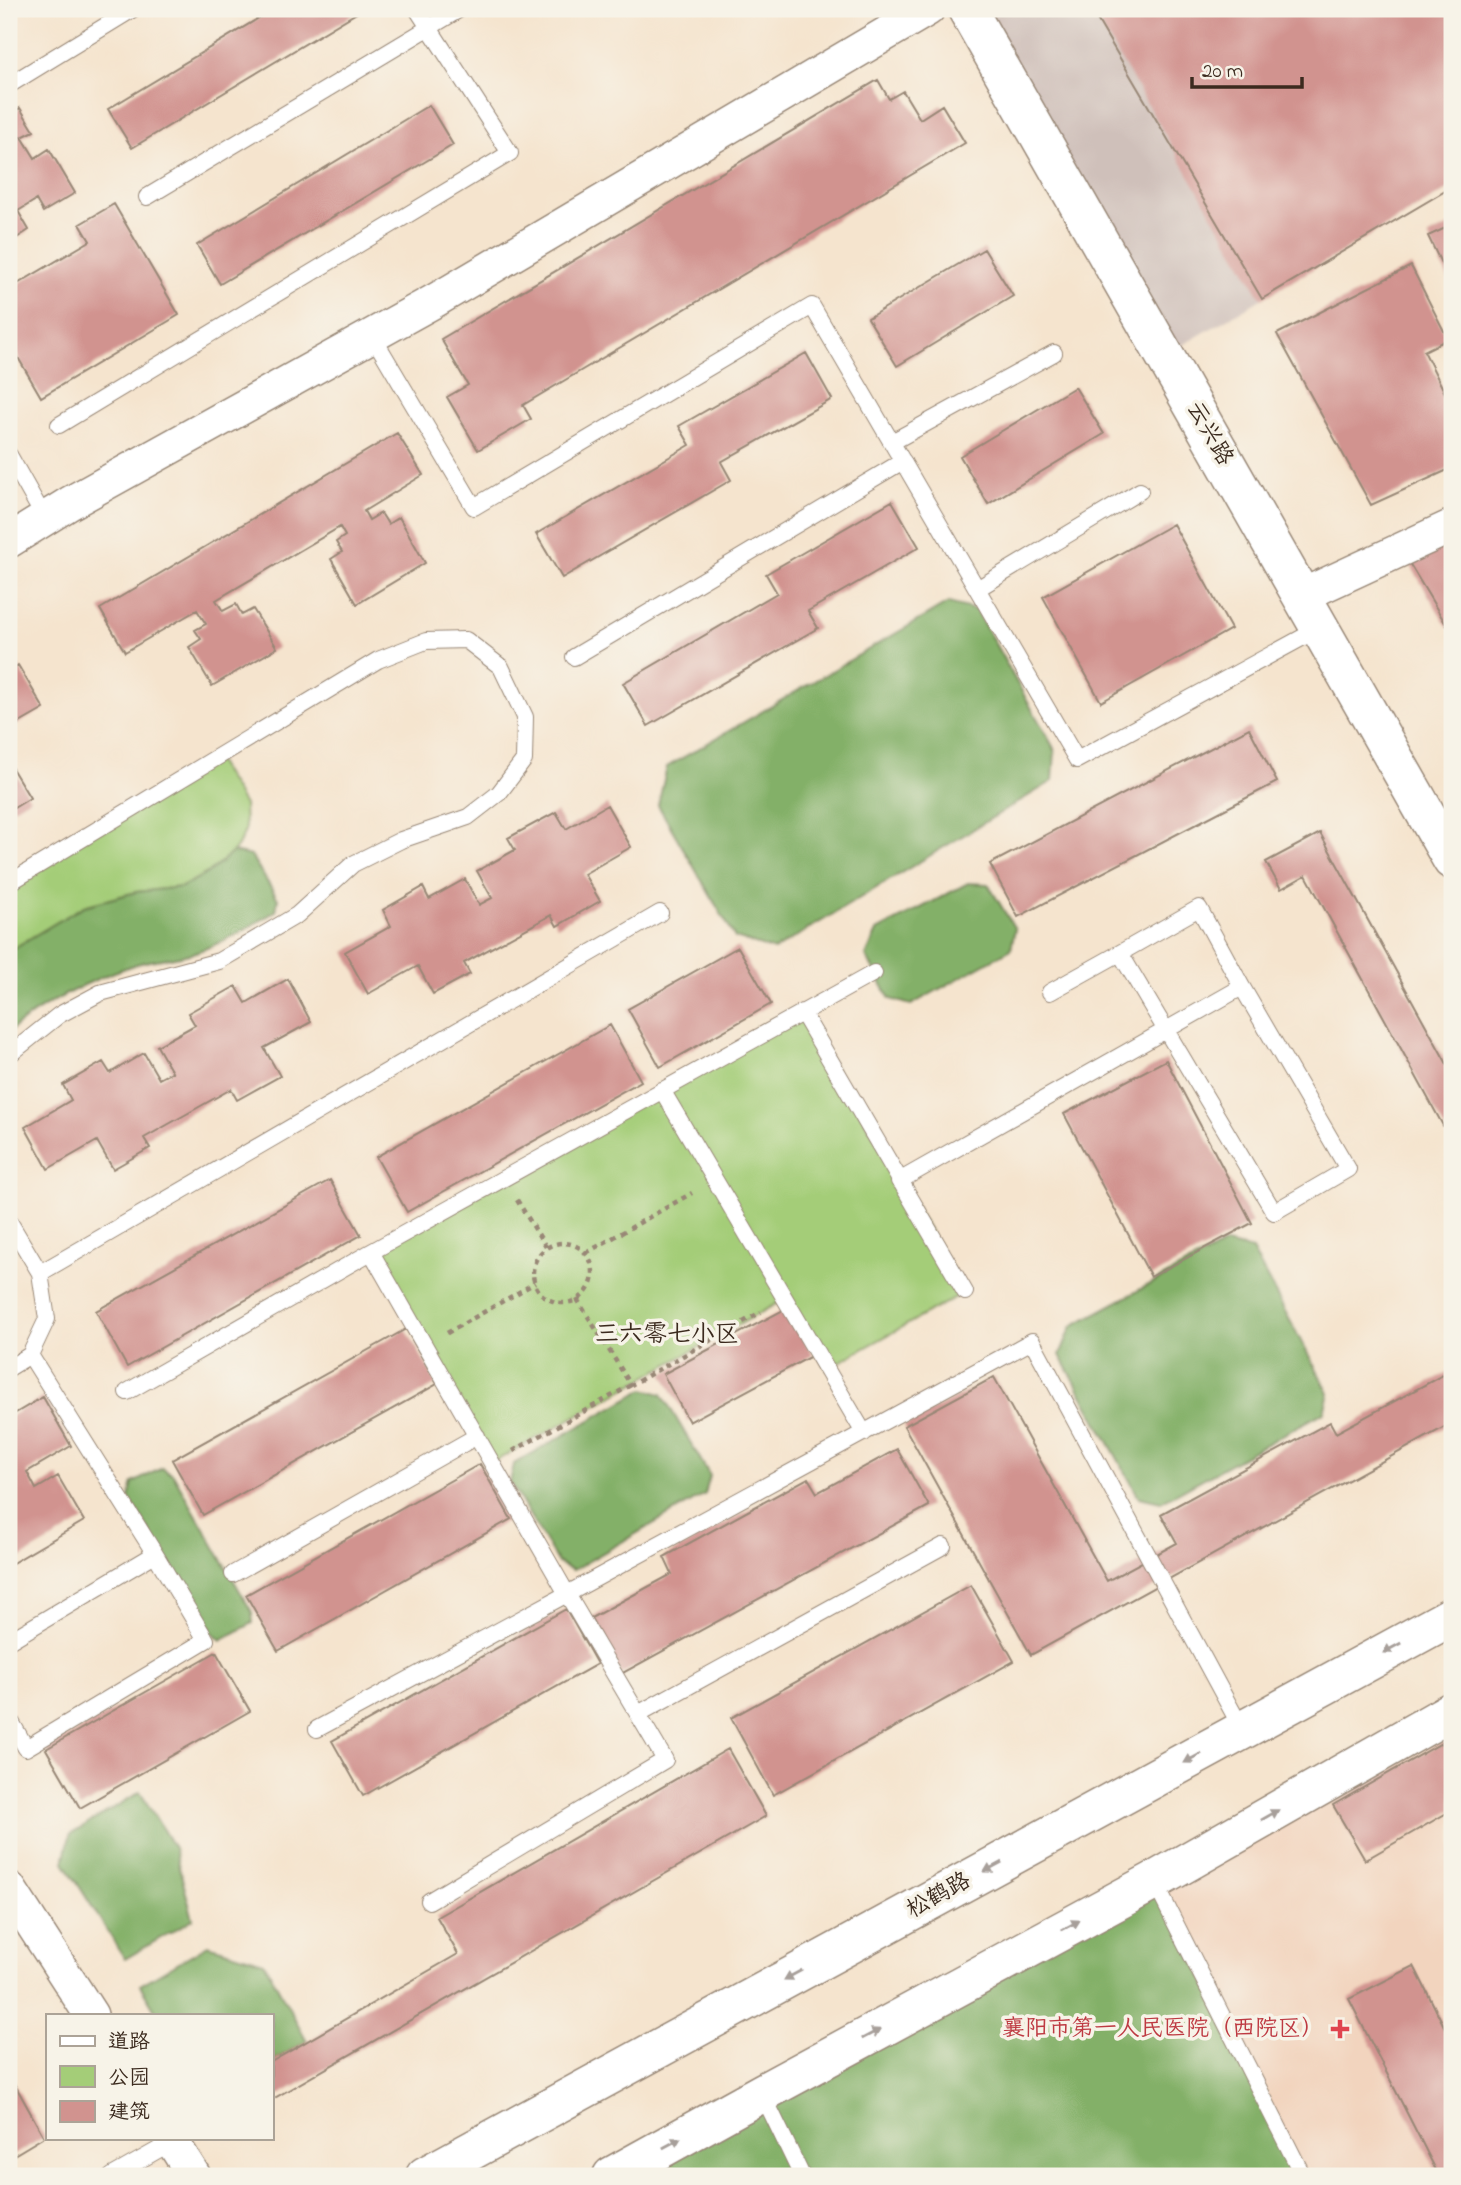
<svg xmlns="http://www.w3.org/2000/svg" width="1461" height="2185" viewBox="0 0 1461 2185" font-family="'Indie Flower','LXGW WenKai TC',sans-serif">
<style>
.built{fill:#f2d4be}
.industrial{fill:#cfc0ba}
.green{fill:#a4cd78;stroke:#707c4b;stroke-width:2}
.forest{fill:#83b068;stroke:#5f6d43;stroke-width:2}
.building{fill:#d1938f}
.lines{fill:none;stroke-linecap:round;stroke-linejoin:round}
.service-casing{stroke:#988776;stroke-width:18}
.minor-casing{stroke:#988776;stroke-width:36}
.secondary-casing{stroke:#988776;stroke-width:41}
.path{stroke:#988776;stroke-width:4.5;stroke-dasharray:5 5;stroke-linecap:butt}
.service{stroke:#fff;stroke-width:16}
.minor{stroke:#fff;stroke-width:33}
.secondary{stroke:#fff;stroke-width:38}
.oneway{fill:#a79f9a}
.health-dot{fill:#e0444e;stroke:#f7f3e8;stroke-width:2.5}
.labels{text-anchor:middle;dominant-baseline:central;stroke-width:7;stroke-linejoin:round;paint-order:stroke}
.street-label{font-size:23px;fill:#3b2a1e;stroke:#f7f3e8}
.health-label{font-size:23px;fill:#be3a42;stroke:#f7f3e8;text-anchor:end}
.neighbourhood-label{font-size:24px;fill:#3b2a1e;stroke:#f7f3e8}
</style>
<rect width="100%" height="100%" fill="#f7f3e8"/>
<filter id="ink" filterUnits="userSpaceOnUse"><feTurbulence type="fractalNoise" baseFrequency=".0143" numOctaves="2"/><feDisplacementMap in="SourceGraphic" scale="14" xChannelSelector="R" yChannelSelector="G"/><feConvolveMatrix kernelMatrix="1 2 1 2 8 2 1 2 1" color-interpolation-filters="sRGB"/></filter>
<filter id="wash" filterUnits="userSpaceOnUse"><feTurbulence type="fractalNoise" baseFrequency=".00686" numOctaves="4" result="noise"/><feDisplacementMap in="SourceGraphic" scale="28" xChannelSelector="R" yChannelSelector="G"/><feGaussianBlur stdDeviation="1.57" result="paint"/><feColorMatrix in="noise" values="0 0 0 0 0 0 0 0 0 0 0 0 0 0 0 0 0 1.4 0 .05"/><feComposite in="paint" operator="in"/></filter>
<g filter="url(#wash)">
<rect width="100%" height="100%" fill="#f5e4ce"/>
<!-- built -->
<path class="built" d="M 1452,1711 L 1452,2176 L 1303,2176 L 1154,1881 Z"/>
<!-- industrial -->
<path class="industrial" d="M 966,9 L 1452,9 L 1452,187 L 1164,356 Z"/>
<!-- green -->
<path class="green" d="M 215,758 L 244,805 L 245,831 L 238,846 L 233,852 L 211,871 L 182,887 L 136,892 L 84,906 L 9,951 L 9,883 Z
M 802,1012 L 965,1292 L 827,1369 L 785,1299 L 492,1463 L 371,1252 Z"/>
<!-- forest -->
<path class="forest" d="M 948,603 L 976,610 L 1055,750 L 1053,781 L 774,950 L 735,938 L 658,805 L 667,767 Z
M 233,852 L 251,856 L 278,899 L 276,911 C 248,928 221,945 189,954 C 171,959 150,959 131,966 C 92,979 40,1005 9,1032 L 9,951 L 84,906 L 136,892 L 182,887 L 211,871 Z
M 968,883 L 988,884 L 1015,929 L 1011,949 L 911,1005 L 890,999 L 866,956 L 877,931 Z
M 1225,1244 L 1252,1250 L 1329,1393 L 1324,1412 L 1161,1502 L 1139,1497 L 1060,1355 L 1072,1326 Z
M 644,1389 L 662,1394 L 710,1476 L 705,1494 L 573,1570 L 558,1563 L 510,1482 L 514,1464 Z
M 162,1468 L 173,1474 L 252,1612 L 253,1623 L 221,1640 L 212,1632 L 129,1498 L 133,1483 Z
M 140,1792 L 174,1848 L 193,1919 L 125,1959 L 64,1862 L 70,1835 Z
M 1154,1881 L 1303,2176 L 612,2176 Z
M 208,1945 L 264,1962 L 307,2041 L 271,2062 L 271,2015 L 158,2015 L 140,1985 Z"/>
<g id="blocks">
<!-- building -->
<path class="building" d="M 274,9 L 363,9 L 132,148 L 108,109 Z
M 1091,9 L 1452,9 L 1452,187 L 1262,299 Z
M 878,80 L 889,99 L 903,91 L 920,119 L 942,105 L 965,143 L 523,405 L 531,419 L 478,450 L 447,397 L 468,385 L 441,339 Z
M 429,105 L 453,145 L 220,284 L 197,245 Z
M 20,108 L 34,131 L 22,137 L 35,158 L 49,149 L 75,193 L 43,212 L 36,200 L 18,211 L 29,230 L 9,243 L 9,115 Z
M 114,204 L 179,315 L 41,397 L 9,342 L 9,289 L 90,241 L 80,224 Z
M 1452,225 L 1452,286 L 1428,236 Z
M 984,249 L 1013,296 L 897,366 L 868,318 Z
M 1411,266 L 1448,339 L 1424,351 L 1452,407 L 1452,468 L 1371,505 L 1277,334 Z
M 806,353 L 832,399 L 721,462 L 731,480 L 562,578 L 536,534 L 690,445 L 679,426 Z
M 1075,387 L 1104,434 L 988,504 L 960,456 Z
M 397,433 L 423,475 L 364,511 L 369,520 L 381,513 L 388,524 L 399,517 L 425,563 L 357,604 L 331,559 L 342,552 L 336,542 L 345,536 L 340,527 L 216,600 L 223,611 L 236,604 L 242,615 L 253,609 L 277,648 L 212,686 L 189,647 L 201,639 L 195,630 L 206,624 L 197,610 L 125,652 L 100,609 Z
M 892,501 L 919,547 L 808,611 L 818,628 L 648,726 L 623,683 L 777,593 L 766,574 Z
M 1173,524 L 1231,629 L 1101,702 L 1043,597 Z
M 1452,535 L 1452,623 L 1447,626 L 1408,561 Z
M 18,665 L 44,709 L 9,729 L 9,670 Z
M 1249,728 L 1277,782 L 1018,917 L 990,864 Z
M 10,765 L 30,798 L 9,811 L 9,766 Z
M 607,805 L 631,847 L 584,874 L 600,901 L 557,926 L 551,915 L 464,963 L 470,974 L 433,994 L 418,966 L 368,994 L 345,952 L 391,926 L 383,910 L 423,887 L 429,899 L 465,879 L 479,905 L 492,898 L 477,871 L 515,850 L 508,838 L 556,812 L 566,829 Z
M 1320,833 L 1452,1073 L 1452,1142 L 1306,875 L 1281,889 L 1266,862 Z
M 738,947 L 771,1004 L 660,1067 L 628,1009 Z
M 288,979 L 311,1022 L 264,1048 L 280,1076 L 237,1100 L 231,1089 L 144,1138 L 150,1148 L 113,1169 L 97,1141 L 48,1169 L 25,1127 L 71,1100 L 63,1085 L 103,1062 L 110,1073 L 144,1053 L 159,1079 L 172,1072 L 157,1046 L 195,1025 L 188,1013 L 236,986 L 246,1003 Z
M 610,1025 L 641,1081 L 407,1212 L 376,1157 Z
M 1166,1060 L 1252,1223 L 1151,1277 L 1064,1114 Z
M 330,1180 L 361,1235 L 127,1367 L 96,1311 Z
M 787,1308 L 813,1355 L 689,1422 L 663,1374 Z
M 406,1329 L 437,1384 L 203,1515 L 172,1460 Z
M 1452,1370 L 1452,1423 L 1031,1655 L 904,1426 L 994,1377 L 1107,1581 L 1177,1543 L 1161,1514 L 1330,1422 L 1336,1433 Z
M 43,1397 L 71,1446 L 27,1472 L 36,1489 L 58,1476 L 84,1521 L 9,1565 L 9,1417 Z
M 897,1449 L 929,1506 L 621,1674 L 591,1618 L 672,1574 L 664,1557 L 808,1478 L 817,1493 Z
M 480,1464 L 511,1519 L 278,1651 L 246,1595 Z
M 971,1585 L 1014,1661 L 773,1795 L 731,1718 Z
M 566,1609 L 597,1664 L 363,1796 L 332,1741 Z
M 216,1652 L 250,1711 L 80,1808 L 46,1749 Z
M 1452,1737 L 1452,1810 L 1365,1860 L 1333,1805 Z
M 728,1749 L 766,1816 L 271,2100 L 271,2062 L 458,1954 L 437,1917 Z
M 1414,1966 L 1452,2042 L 1452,2176 L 1439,2176 L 1349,1999 Z
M 15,2085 L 44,2137 L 9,2158 L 9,2089 Z"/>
</g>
</g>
<g filter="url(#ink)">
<use href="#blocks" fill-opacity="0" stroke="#988776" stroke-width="2"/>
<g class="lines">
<!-- service casing -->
<g class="service-casing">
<path id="service" d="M 9,85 L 133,9
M 147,197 L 460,9
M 372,335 L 474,507 L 812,306 L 1077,760 L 1320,628
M 59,425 L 510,153 L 417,9
M 892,442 L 1054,353
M 9,455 L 45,519
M 977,589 L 1140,491
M 574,657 L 903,461
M 9,883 L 378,660 L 426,641 L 466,640 L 501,667 L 525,717 L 524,760 L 499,793 L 468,817 L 401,840 L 353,864 L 297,915 L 219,961 L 100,993 L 59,1015 L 9,1055
M 874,973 L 371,1252 L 567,1594 L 1032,1341 L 1243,1731
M 1050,992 L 1120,953
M 802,1012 L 965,1292
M 662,1090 L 864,1433
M 899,1181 L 1242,987 L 1199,908 L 1120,953 L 1274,1212 L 1348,1169 L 1242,987
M 9,1221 L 40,1273
M 9,1368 L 30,1355 L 47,1319 L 40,1273 L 660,913
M 127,1392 L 371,1252
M 233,1574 L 477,1436
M 9,1641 L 155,1554
M 638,1714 L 943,1546
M 9,1718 L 26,1748 L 206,1640 L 155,1554 L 30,1355
M 317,1729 L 567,1594 L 665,1760 L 429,1901
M 1154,1881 L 1303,2176
M 762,2093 L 802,2176
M 112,2176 L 172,2142"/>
</g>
<!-- minor casing -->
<g class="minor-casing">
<path id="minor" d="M 9,541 L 70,503 L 436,300 L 928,9
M 1301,596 L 1452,526
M 9,1888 L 91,2015
M 170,2138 L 194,2176"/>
</g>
<!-- secondary casing -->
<g class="secondary-casing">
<path id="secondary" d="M 967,9 L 1452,860
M 425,2176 L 1452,1616
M 612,2176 L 762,2093 L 1154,1881 L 1452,1711"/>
</g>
<!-- path -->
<path class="path" d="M 517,1200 L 546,1247
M533 1273a30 30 0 1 1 60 0a30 30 0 1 1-60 0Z
M 586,1253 L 692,1193
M 577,1299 L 631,1385 L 761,1312
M 447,1333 L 535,1283
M 513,1451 L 631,1385"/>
<!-- service -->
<use href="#service" class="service"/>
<!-- minor -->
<use href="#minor" class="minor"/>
<!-- secondary -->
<use href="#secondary" class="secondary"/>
</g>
<!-- one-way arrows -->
<defs><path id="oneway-solid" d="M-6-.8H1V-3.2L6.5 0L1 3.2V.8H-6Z" transform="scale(1.75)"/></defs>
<g class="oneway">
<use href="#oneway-solid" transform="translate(1392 1648) rotate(151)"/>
<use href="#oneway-solid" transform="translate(1193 1758) rotate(151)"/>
<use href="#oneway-solid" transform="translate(1270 1815) rotate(-30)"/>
<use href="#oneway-solid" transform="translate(993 1867) rotate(151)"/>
<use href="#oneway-solid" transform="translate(1071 1925) rotate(-28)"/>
<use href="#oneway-solid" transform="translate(793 1975) rotate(151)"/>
<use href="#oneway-solid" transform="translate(871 2034) rotate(-28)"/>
<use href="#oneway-solid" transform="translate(672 2143) rotate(-29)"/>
</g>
</g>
<!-- markers -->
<path class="health-dot" d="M1336.5 2018.5h7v7h7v7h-7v7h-7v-7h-7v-7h7z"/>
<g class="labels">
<!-- street labels -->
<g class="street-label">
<text transform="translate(1209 434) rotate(60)">云兴路</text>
<text transform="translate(939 1896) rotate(-29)">松鹤路</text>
</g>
<!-- health labels -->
<g class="health-label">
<text x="1324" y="2029">襄阳市第一人民医院（西院区）</text>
</g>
<!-- neighbourhood labels -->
<g class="neighbourhood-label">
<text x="667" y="1335">三六零七小区</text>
</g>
</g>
<!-- margin -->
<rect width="1461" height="2185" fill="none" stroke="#f7f3e8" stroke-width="35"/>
<!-- legend -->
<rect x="46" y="2014" width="228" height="126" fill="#f7f3e8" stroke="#aca397" stroke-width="2"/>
<rect x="60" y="2036" width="35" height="10" fill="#ffffff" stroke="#aca397" stroke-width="2"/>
<text x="108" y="2048" font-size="21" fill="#3b2a1e">道路</text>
<rect x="60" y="2066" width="35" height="21" fill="#a4cd78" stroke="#aca397" stroke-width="2"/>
<text x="108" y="2084" font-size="21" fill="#3b2a1e">公园</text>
<rect x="60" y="2101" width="35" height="21" fill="#d1938f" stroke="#aca397" stroke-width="2"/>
<text x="108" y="2118" font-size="21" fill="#3b2a1e">建筑</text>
<!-- scale -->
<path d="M1192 77v10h110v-10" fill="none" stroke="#3b2a1e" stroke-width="3.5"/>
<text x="1202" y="77" font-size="21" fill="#3b2a1e" stroke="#f7f3e8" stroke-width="5" paint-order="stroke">20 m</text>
</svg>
